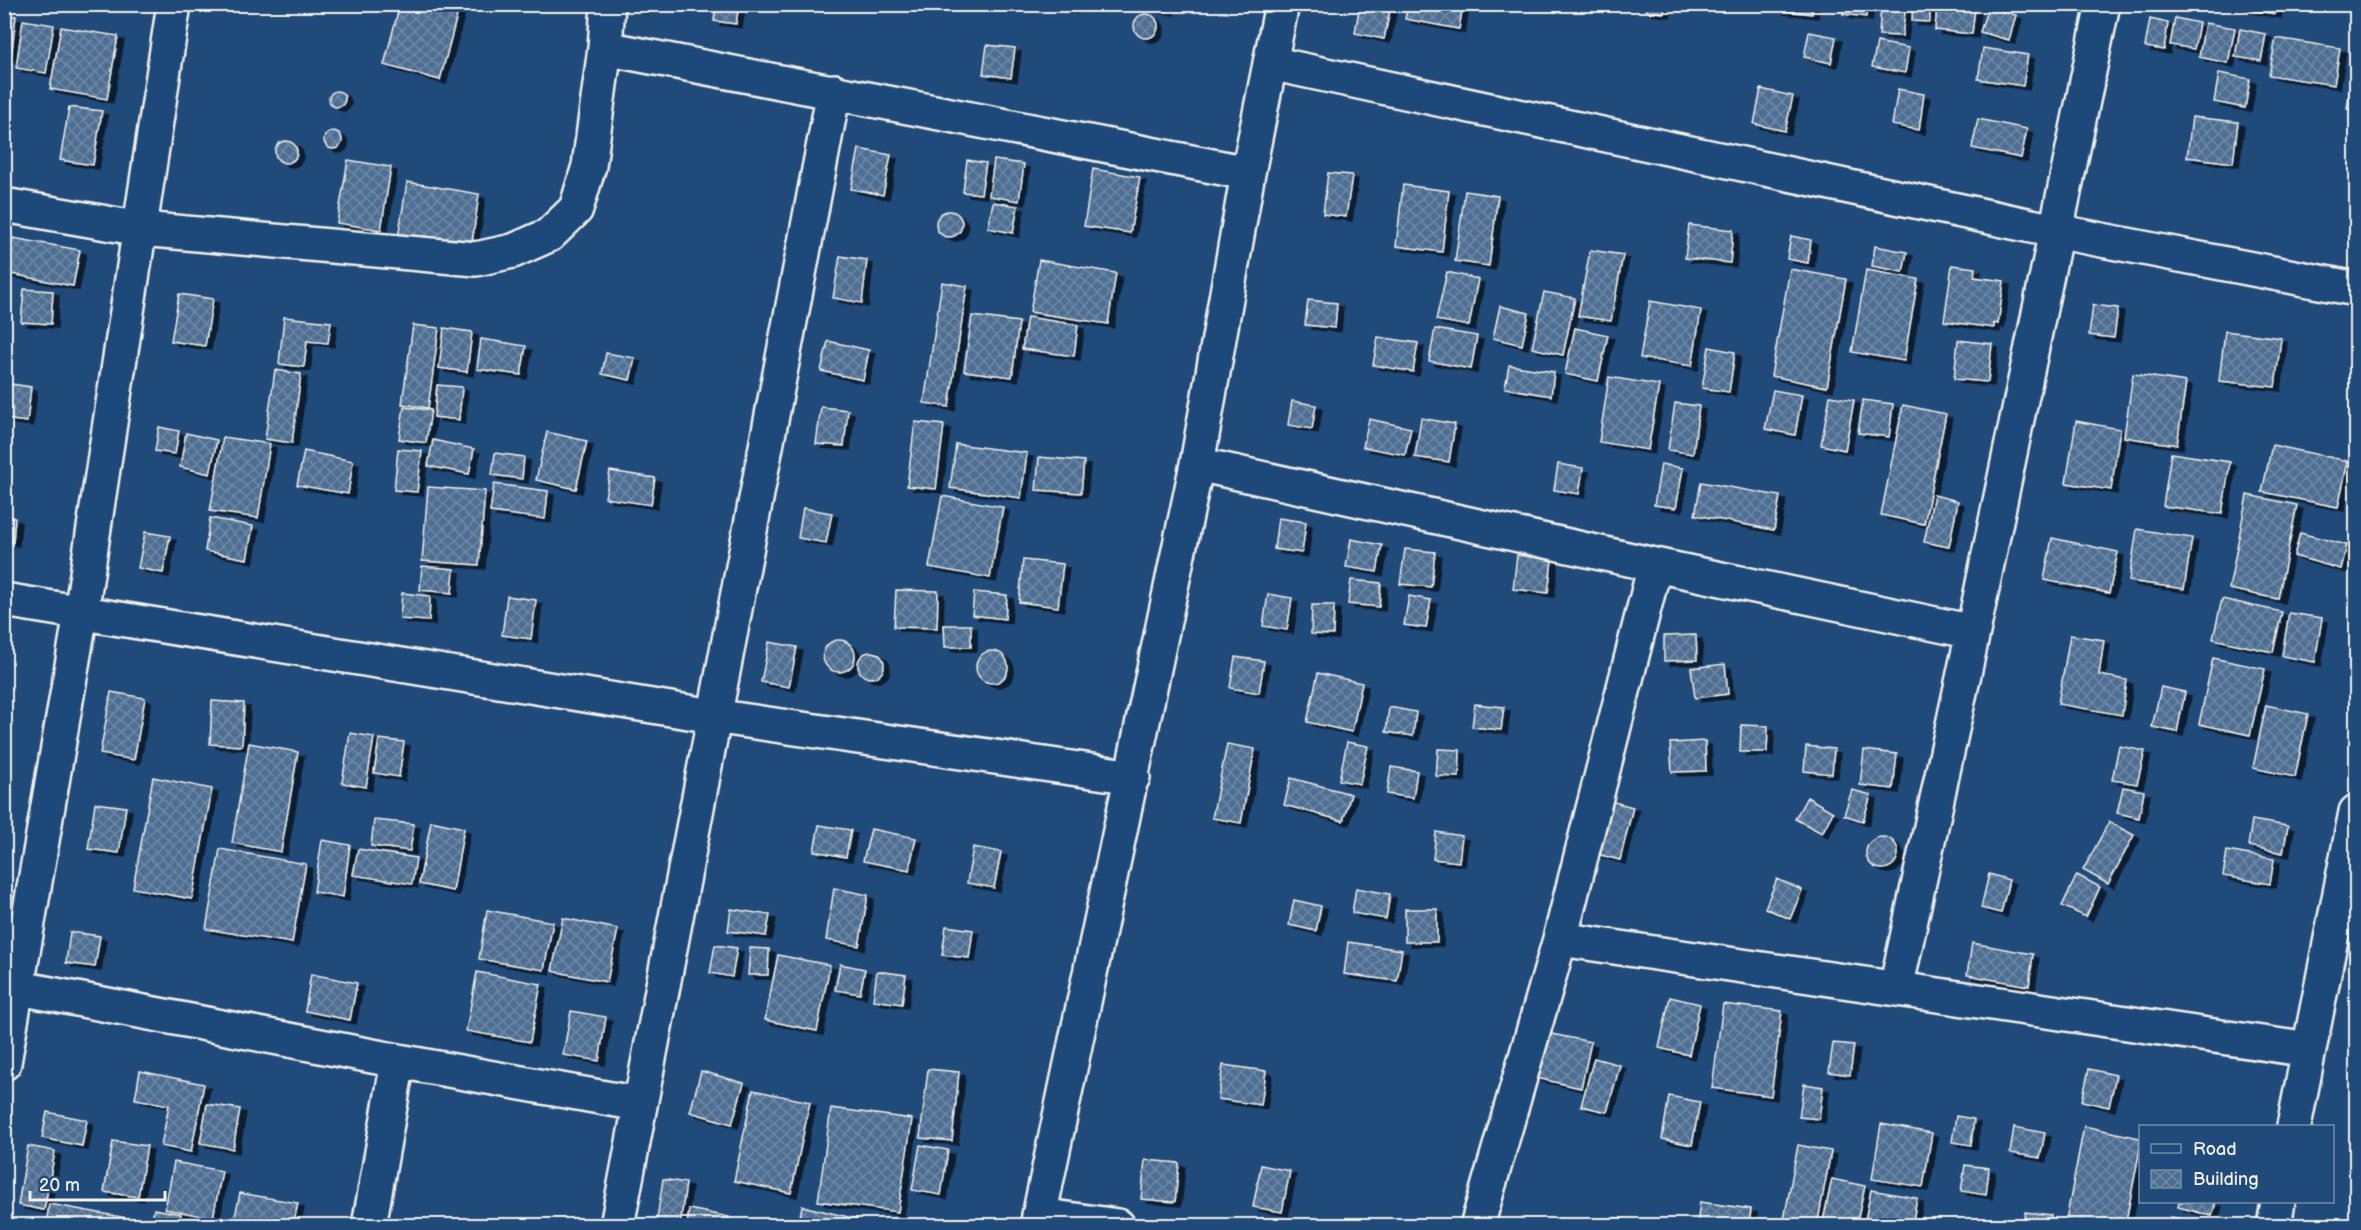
<svg xmlns="http://www.w3.org/2000/svg" width="2361" height="1230" viewBox="0 0 2361 1230" font-family="'Balsamiq Sans',sans-serif">
<style>
.building{fill:url(#building-cross-hatch);stroke:#f4f1e8;stroke-width:1.5;filter:url(#shadow)}
.lines{fill:none;stroke-linecap:round;stroke-linejoin:round}
.street-casing{stroke:#f4f1e8;stroke-width:38}
.street{stroke:#1f4a7a;stroke-width:33}
</style>
<defs>
<pattern id="building-cross-hatch" width="8" height="8" patternUnits="userSpaceOnUse" patternTransform="scale(1.5)"><rect width="8" height="8" fill="#4d6e92"/><path d="M0 0l8 8M0 8l8-8" fill="none" stroke="#708aa6"/></pattern>
<filter id="shadow"><feDropShadow dx="6" dy="4" stdDeviation="0" flood-color="#0009"/></filter>
</defs>
<rect width="100%" height="100%" fill="#1f4a7a"/>
<filter id="ink" filterUnits="userSpaceOnUse"><feTurbulence type="fractalNoise" baseFrequency=".0167" numOctaves="2"/><feDisplacementMap in="SourceGraphic" scale="12" xChannelSelector="R" yChannelSelector="G"/><feConvolveMatrix kernelMatrix="1 2 1 2 8 2 1 2 1" color-interpolation-filters="sRGB"/></filter>
<g filter="url(#ink)">
<!-- building -->
<path class="building" d="M 400,4 L 460,4 L 440,80 L 384,65 Z
M 617,4 L 642,4 L 642,10 Z
M 716,4 L 739,4 L 736,24 L 714,21 Z
M 1037,4 L 1072,4 L 1071,9 Z
M 1129,4 L 1169,4 L 1168,11 Z
M 1360,4 L 1390,10 L 1384,39 L 1355,33 Z
M 1408,4 L 1463,4 L 1459,29 L 1405,19 Z
M 1647,4 L 1665,4 L 1664,13 L 1646,11 Z
M 1779,4 L 1813,4 L 1812,14 L 1778,10 Z
M 1845,4 L 1868,4 L 1866,17 L 1843,14 Z
M 1881,4 L 1906,4 L 1902,36 L 1879,35 Z
M 1913,4 L 1930,4 L 1930,22 L 1912,21 Z
M 1937,4 L 1975,8 L 1972,34 L 1935,30 Z
M 2228,4 L 2277,4 L 2275,14 L 2228,6 Z
M 1988,7 L 2016,15 L 2009,40 L 1980,32 Z
M1134 26a12 12 0 1 1 24 0a12 12 0 1 1-24 0Z
M 4,15 L 16,16 L 11,58 L 4,57 Z
M 2175,18 L 2199,23 L 2194,49 L 2170,45 Z
M 2150,19 L 2168,23 L 2164,50 L 2145,47 Z
M 23,20 L 54,25 L 46,73 L 16,68 Z
M 2205,23 L 2235,28 L 2228,63 L 2199,57 Z
M 61,27 L 118,36 L 107,99 L 50,89 Z
M 2240,29 L 2266,34 L 2261,61 L 2235,57 Z
M 1809,32 L 1836,37 L 1831,63 L 1804,57 Z
M 2276,38 L 2340,48 L 2334,85 L 2269,75 Z
M 1877,42 L 1909,48 L 1905,73 L 1872,67 Z
M 987,45 L 1015,48 L 1011,78 L 983,74 Z
M 1983,48 L 2028,55 L 2023,86 L 1978,79 Z
M 2354,56 L 2356,56 L 2356,110 L 2347,109 Z
M 2219,73 L 2250,79 L 2245,108 L 2214,102 Z
M 1761,89 L 1793,96 L 1785,131 L 1754,124 Z
M 1898,89 L 1924,94 L 1919,130 L 1892,125 Z
M329 99a8 8 0 1 1 16 0a8 8 0 1 1-16 0Z
M 69,107 L 102,111 L 93,165 L 60,160 Z
M 2192,117 L 2238,122 L 2233,163 L 2187,157 Z
M 1978,119 L 2027,129 L 2021,158 L 1972,148 Z
M324 140a9 9 0 1 1 18 0a9 9 0 1 1-18 0Z
M275 152a11 11 0 1 1 22 0a11 11 0 1 1-22 0Z
M 859,149 L 891,155 L 883,195 L 851,189 Z
M 348,160 L 391,167 L 381,230 L 337,223 Z
M 967,160 L 986,163 L 981,194 L 963,192 Z
M 994,160 L 1024,164 L 1019,201 L 989,196 Z
M 1093,169 L 1140,177 L 1130,233 L 1084,226 Z
M 1328,173 L 1352,175 L 1346,217 L 1323,214 Z
M 407,182 L 479,194 L 471,250 L 398,238 Z
M 1403,185 L 1449,191 L 1442,252 L 1396,246 Z
M 1465,191 L 1498,196 L 1489,266 L 1455,261 Z
M 993,202 L 1018,206 L 1013,233 L 988,228 Z
M936 224a13 13 0 1 1 26 0a13 13 0 1 1-26 0Z
M 1689,225 L 1733,230 L 1730,263 L 1685,258 Z
M 1791,236 L 1811,240 L 1808,263 L 1787,259 Z
M 13,238 L 80,250 L 73,286 L 6,273 Z
M 1875,246 L 1907,252 L 1903,272 L 1872,266 Z
M 1590,250 L 1623,255 L 1611,321 L 1578,316 Z
M 840,256 L 867,260 L 862,303 L 833,298 Z
M 1039,260 L 1116,273 L 1108,324 L 1030,312 Z
M 1952,265 L 1975,268 L 1974,277 L 2004,281 L 1998,324 L 1994,323 L 1994,328 L 1944,321 Z
M 1790,269 L 1846,279 L 1827,387 L 1771,376 Z
M 1866,270 L 1918,279 L 1904,361 L 1852,352 Z
M 1447,272 L 1478,279 L 1469,326 L 1436,320 Z
M 942,282 L 967,286 L 949,407 L 924,403 Z
M 24,289 L 53,291 L 51,324 L 21,322 Z
M 1544,292 L 1575,298 L 1563,355 L 1532,348 Z
M 179,294 L 213,299 L 205,346 L 171,341 Z
M 1308,300 L 1337,303 L 1335,328 L 1305,325 Z
M 1650,301 L 1701,310 L 1692,366 L 1640,358 Z
M 2093,305 L 2118,308 L 2114,338 L 2089,335 Z
M 1500,306 L 1529,313 L 1522,345 L 1493,338 Z
M 972,316 L 1019,322 L 1012,377 L 964,371 Z
M 284,317 L 331,322 L 328,343 L 307,341 L 304,367 L 279,364 Z
M 1027,317 L 1078,325 L 1074,356 L 1022,349 Z
M 413,325 L 439,328 L 428,408 L 402,404 Z
M 444,328 L 472,332 L 467,372 L 439,368 Z
M 1575,328 L 1608,335 L 1598,381 L 1565,374 Z
M 1435,329 L 1477,336 L 1471,369 L 1429,361 Z
M 2225,331 L 2281,338 L 2275,387 L 2219,381 Z
M 1378,337 L 1418,343 L 1413,372 L 1373,365 Z
M 481,339 L 526,346 L 521,375 L 477,369 Z
M 1958,340 L 1992,344 L 1988,382 L 1954,379 Z
M 828,341 L 869,350 L 863,380 L 821,371 Z
M 1709,347 L 1735,352 L 1729,392 L 1702,388 Z
M 606,353 L 635,358 L 630,380 L 602,374 Z
M 1509,365 L 1554,372 L 1551,396 L 1505,388 Z
M 275,370 L 301,374 L 292,443 L 265,439 Z
M 2133,374 L 2186,382 L 2177,445 L 2124,437 Z
M 1609,377 L 1659,385 L 1648,450 L 1599,442 Z
M 4,383 L 31,387 L 27,422 L 4,419 Z
M 437,385 L 462,387 L 459,420 L 434,417 Z
M 1773,390 L 1802,395 L 1795,435 L 1765,429 Z
M 1830,396 L 1854,400 L 1845,450 L 1821,445 Z
M 1863,400 L 1893,404 L 1889,437 L 1858,433 Z
M 1292,401 L 1316,405 L 1312,429 L 1288,425 Z
M 1675,403 L 1699,406 L 1693,454 L 1668,450 Z
M 1903,405 L 1946,414 L 1924,524 L 1881,515 Z
M 404,407 L 431,410 L 426,443 L 399,439 Z
M 821,407 L 848,410 L 844,446 L 816,444 Z
M 1421,418 L 1455,424 L 1449,462 L 1415,457 Z
M 1369,419 L 1411,428 L 1405,455 L 1363,447 Z
M 2076,421 L 2120,429 L 2111,490 L 2066,483 Z
M 915,422 L 944,425 L 936,489 L 907,486 Z
M 159,427 L 179,431 L 175,454 L 155,451 Z
M 547,432 L 587,441 L 576,489 L 536,480 Z
M 186,433 L 217,440 L 210,474 L 180,467 Z
M 223,437 L 270,444 L 258,518 L 210,511 Z
M 433,440 L 474,449 L 469,474 L 428,466 Z
M 956,444 L 1027,453 L 1021,498 L 950,488 Z
M 2272,445 L 2348,461 L 2338,507 L 2262,492 Z
M 398,449 L 422,451 L 417,492 L 394,490 Z
M 304,451 L 353,461 L 348,494 L 297,485 Z
M 495,453 L 524,457 L 522,479 L 492,475 Z
M 2171,453 L 2230,462 L 2222,514 L 2163,506 Z
M 1039,457 L 1084,461 L 1081,493 L 1036,490 Z
M 1558,464 L 1583,468 L 1579,494 L 1554,490 Z
M 1661,464 L 1683,468 L 1676,508 L 1654,505 Z
M 610,471 L 655,478 L 651,505 L 605,498 Z
M 1701,482 L 1780,496 L 1774,530 L 1695,515 Z
M 494,484 L 548,491 L 545,519 L 490,512 Z
M 428,487 L 485,491 L 479,565 L 422,561 Z
M 1934,495 L 1958,501 L 1949,547 L 1924,542 Z
M 2247,495 L 2297,505 L 2278,599 L 2229,589 Z
M 942,496 L 1003,507 L 990,578 L 929,567 Z
M 803,508 L 832,513 L 826,543 L 798,538 Z
M 4,516 L 15,518 L 13,542 L 4,541 Z
M 210,518 L 253,526 L 247,559 L 205,551 Z
M 1278,518 L 1306,522 L 1302,553 L 1274,549 Z
M 2137,529 L 2192,538 L 2184,589 L 2129,581 Z
M 145,532 L 170,536 L 163,573 L 138,568 Z
M 2300,533 L 2347,545 L 2341,569 L 2294,556 Z
M 2052,538 L 2118,552 L 2109,593 L 2044,580 Z
M 1351,539 L 1382,545 L 1377,572 L 1346,567 Z
M 1405,549 L 1435,552 L 1431,587 L 1400,584 Z
M 1517,555 L 1552,560 L 1548,593 L 1513,589 Z
M 1023,560 L 1063,564 L 1058,607 L 1019,602 Z
M 422,566 L 454,569 L 452,593 L 420,590 Z
M 1351,580 L 1381,583 L 1379,607 L 1348,604 Z
M 896,590 L 938,591 L 937,628 L 894,627 Z
M 974,592 L 1007,595 L 1005,619 L 972,615 Z
M 402,593 L 430,596 L 429,621 L 400,619 Z
M 1268,594 L 1292,598 L 1287,630 L 1263,626 Z
M 507,596 L 536,600 L 531,639 L 502,635 Z
M 1409,596 L 1431,600 L 1426,628 L 1404,625 Z
M 2222,599 L 2282,612 L 2273,652 L 2213,639 Z
M 1312,605 L 1334,605 L 1333,635 L 1311,634 Z
M 2289,613 L 2322,618 L 2315,662 L 2282,656 Z
M 944,625 L 971,625 L 971,647 L 945,647 Z
M 1696,635 L 1697,660 L 1664,661 L 1664,636 Z
M 2070,635 L 2104,640 L 2099,675 L 2127,680 L 2122,715 L 2058,704 Z
M823 656a16 16 0 1 1 32 0a16 16 0 1 1-32 0Z
M 769,642 L 797,647 L 789,687 L 761,682 Z
M976 667a16 16 0 1 1 32 0a16 16 0 1 1-32 0Z
M858 665a13 13 0 1 1 26 0a13 13 0 1 1-26 0Z
M 1235,657 L 1264,661 L 1259,693 L 1230,688 Z
M 2213,658 L 2265,669 L 2250,735 L 2199,724 Z
M 1725,664 L 1728,694 L 1695,698 L 1691,668 Z
M 1318,673 L 1362,683 L 1352,732 L 1307,722 Z
M 2161,687 L 2185,692 L 2177,732 L 2152,727 Z
M 111,692 L 145,698 L 134,760 L 100,754 Z
M 212,701 L 244,703 L 242,746 L 210,744 Z
M 1475,704 L 1504,707 L 1501,730 L 1472,727 Z
M 2266,705 L 2308,714 L 2295,777 L 2253,768 Z
M 1389,707 L 1416,712 L 1413,736 L 1386,732 Z
M 1741,725 L 1768,726 L 1767,752 L 1740,752 Z
M 350,733 L 374,737 L 366,787 L 342,783 Z
M 379,739 L 404,742 L 399,777 L 374,773 Z
M 1705,741 L 1706,771 L 1672,772 L 1670,743 Z
M 1347,742 L 1368,746 L 1360,784 L 1339,780 Z
M 249,743 L 298,752 L 281,852 L 232,843 Z
M 1227,744 L 1255,749 L 1241,823 L 1212,818 Z
M 1806,746 L 1834,749 L 1832,774 L 1804,771 Z
M 2119,746 L 2145,751 L 2137,784 L 2112,780 Z
M 1438,749 L 1460,750 L 1459,777 L 1436,776 Z
M 1864,750 L 1897,754 L 1893,789 L 1860,785 Z
M 1391,767 L 1417,771 L 1413,798 L 1387,794 Z
M 153,777 L 212,789 L 192,899 L 133,888 Z
M 1291,778 L 1351,794 L 1343,821 L 1284,805 Z
M 2123,787 L 2144,791 L 2139,818 L 2117,813 Z
M 1852,790 L 1871,795 L 1863,821 L 1844,815 Z
M 1807,797 L 1833,812 L 1822,833 L 1795,819 Z
M 1606,800 L 1633,807 L 1620,860 L 1593,853 Z
M 95,803 L 126,807 L 119,853 L 88,849 Z
M 374,820 L 414,824 L 410,851 L 371,846 Z
M 2252,820 L 2288,826 L 2283,853 L 2248,846 Z
M 431,821 L 464,828 L 453,891 L 419,884 Z
M 2109,822 L 2134,835 L 2108,884 L 2083,870 Z
M 819,825 L 851,830 L 846,857 L 814,851 Z
M 871,829 L 916,838 L 909,870 L 863,861 Z
M 1436,832 L 1462,836 L 1459,862 L 1433,859 Z
M1866 853a16 16 0 1 1 32 0a16 16 0 1 1-32 0Z
M 322,840 L 350,845 L 343,897 L 314,892 Z
M 973,847 L 1001,852 L 994,888 L 967,883 Z
M 220,849 L 306,864 L 292,943 L 206,929 Z
M 358,849 L 416,858 L 412,884 L 353,875 Z
M 2227,851 L 2274,859 L 2270,884 L 2223,876 Z
M 1989,874 L 2009,880 L 2001,913 L 1981,908 Z
M 2077,875 L 2100,887 L 2086,917 L 2062,906 Z
M 1777,879 L 1802,890 L 1790,919 L 1765,908 Z
M 834,888 L 868,895 L 859,946 L 826,940 Z
M 1356,888 L 1390,894 L 1386,919 L 1352,913 Z
M 1294,900 L 1321,906 L 1316,931 L 1289,925 Z
M 731,909 L 770,915 L 766,936 L 728,931 Z
M 1405,909 L 1437,909 L 1437,942 L 1405,942 Z
M 487,910 L 553,922 L 544,970 L 479,959 Z
M 563,918 L 618,929 L 607,982 L 552,971 Z
M 946,926 L 973,930 L 969,958 L 942,955 Z
M 70,932 L 100,936 L 95,967 L 66,963 Z
M 1348,942 L 1402,950 L 1397,981 L 1344,974 Z
M 1972,943 L 2033,954 L 2029,986 L 1967,975 Z
M 715,945 L 737,948 L 732,977 L 710,973 Z
M 750,948 L 769,949 L 768,975 L 748,975 Z
M 778,955 L 830,965 L 817,1031 L 765,1020 Z
M 840,964 L 865,969 L 860,994 L 835,990 Z
M 877,971 L 906,975 L 902,1004 L 873,1000 Z
M 477,972 L 541,984 L 530,1042 L 466,1031 Z
M 311,974 L 357,983 L 350,1020 L 305,1011 Z
M 1670,997 L 1700,1004 L 1689,1055 L 1659,1048 Z
M 1723,1004 L 1782,1011 L 1771,1096 L 1712,1088 Z
M 571,1011 L 606,1017 L 599,1061 L 563,1055 Z
M 1537,1031 L 1591,1042 L 1581,1088 L 1528,1076 Z
M 1833,1043 L 1854,1045 L 1850,1075 L 1829,1072 Z
M 1594,1058 L 1620,1065 L 1607,1112 L 1581,1106 Z
M 1223,1065 L 1266,1071 L 1261,1105 L 1218,1099 Z
M 928,1069 L 959,1072 L 952,1141 L 920,1138 Z
M 2089,1069 L 2116,1075 L 2109,1107 L 2082,1101 Z
M 140,1071 L 204,1084 L 191,1152 L 161,1146 L 169,1105 L 135,1099 Z
M 701,1071 L 744,1083 L 732,1124 L 690,1112 Z
M 1804,1084 L 1823,1087 L 1819,1119 L 1799,1117 Z
M 753,1090 L 810,1102 L 791,1193 L 734,1181 Z
M 1669,1096 L 1700,1102 L 1692,1145 L 1662,1139 Z
M 207,1104 L 240,1109 L 233,1149 L 200,1143 Z
M 831,1108 L 912,1119 L 898,1212 L 818,1201 Z
M 47,1112 L 87,1120 L 82,1146 L 42,1138 Z
M 1956,1116 L 1974,1119 L 1971,1145 L 1952,1142 Z
M 1881,1124 L 1932,1133 L 1923,1187 L 1872,1179 Z
M 2084,1126 L 2140,1138 L 2140,1149 L 2125,1226 L 2065,1226 Z
M 2014,1127 L 2045,1133 L 2040,1158 L 2010,1153 Z
M 113,1141 L 147,1146 L 138,1197 L 104,1192 Z
M 920,1145 L 948,1150 L 941,1195 L 912,1190 Z
M 1798,1145 L 1831,1151 L 1817,1226 L 1783,1225 Z
M 28,1146 L 55,1151 L 44,1210 L 18,1205 Z
M 1145,1160 L 1179,1163 L 1175,1202 L 1141,1199 Z
M 174,1162 L 222,1171 L 213,1218 L 165,1209 Z
M 1261,1165 L 1290,1171 L 1282,1212 L 1253,1207 Z
M 1965,1165 L 1989,1168 L 1986,1195 L 1961,1191 Z
M 663,1179 L 686,1183 L 680,1226 L 656,1226 Z
M 1832,1179 L 1865,1186 L 1856,1226 L 1822,1226 Z
M 1871,1190 L 1917,1198 L 1912,1226 L 1864,1226 Z
M 240,1193 L 298,1203 L 293,1226 L 233,1226 Z
M 1700,1202 L 1751,1209 L 1749,1226 L 1697,1226 Z
M 2179,1202 L 2216,1202 L 2212,1216 L 2178,1207 Z
M 49,1204 L 133,1219 L 132,1226 L 46,1226 Z
M 802,1206 L 857,1219 L 855,1226 L 798,1226 Z
M 154,1209 L 181,1214 L 179,1226 L 151,1226 Z
M 689,1209 L 729,1217 L 727,1226 L 687,1226 Z
M 2025,1212 L 2051,1215 L 2050,1226 L 2023,1226 Z
M 2171,1217 L 2208,1224 L 2207,1226 L 2170,1226 Z
M 1615,1218 L 1646,1223 L 1646,1226 L 1614,1226 Z
M 1519,1221 L 1546,1225 L 1546,1226 L 1518,1226 Z"/>
<g class="lines">
<!-- street casing -->
<g class="street-casing">
<path id="street" d="M 605,48 L 1248,173
M 1270,63 L 2055,231 L 2356,289
M 4,205 L 141,229 L 476,259 L 513,251 L 549,235 L 576,209 L 589,166 L 605,48 L 608,4
M 1197,464 L 1655,565 L 1973,632
M 4,600 L 713,716 L 1133,777
M 1560,939 L 2309,1050
M 4,985 L 398,1061 L 639,1104
M 1896,989 L 1973,632 L 2103,4
M 4,1063 L 81,613 L 174,4
M 2294,1126 L 2356,812
M 1039,1215 L 1118,1226
M 369,1226 L 398,1061
M 617,1226 L 834,91
M 1037,1226 L 1197,464 L 1248,173 L 1282,4
M 1477,1226 L 1560,939 L 1655,565
M 2274,1226 L 2278,1202"/>
</g>
<!-- street -->
<use href="#street" class="street"/>
</g>
</g>
<!-- margin -->
<rect width="2361" height="1230" fill="none" stroke="#1f4a7a" stroke-width="24"/>
<rect x="12" y="12" width="2337" height="1206" fill="none" stroke="#f4f1e8" stroke-width="2" filter="url(#ink)"/>
<!-- legend -->
<rect x="2139" y="1125" width="195" height="78" fill="#1f4a7a" stroke="#748da6" stroke-width="1.5"/>
<rect x="2151" y="1144" width="30" height="9" fill="#1f4a7a" stroke="#748da6" stroke-width="1.5"/>
<text x="2193" y="1155" font-size="18" fill="#f4f1e8">Road</text>
<rect x="2151" y="1170" width="30" height="18" fill="url(#building-cross-hatch)" stroke="#748da6" stroke-width="1.5"/>
<text x="2193" y="1185" font-size="18" fill="#f4f1e8">Building</text>
<!-- scale -->
<path d="M30 1191v9h135v-9" fill="none" stroke="#f4f1e8" stroke-width="3"/>
<text x="39" y="1191" font-size="18" fill="#f4f1e8" stroke="#1f4a7a" stroke-width="4.5" paint-order="stroke">20 m</text>
</svg>
